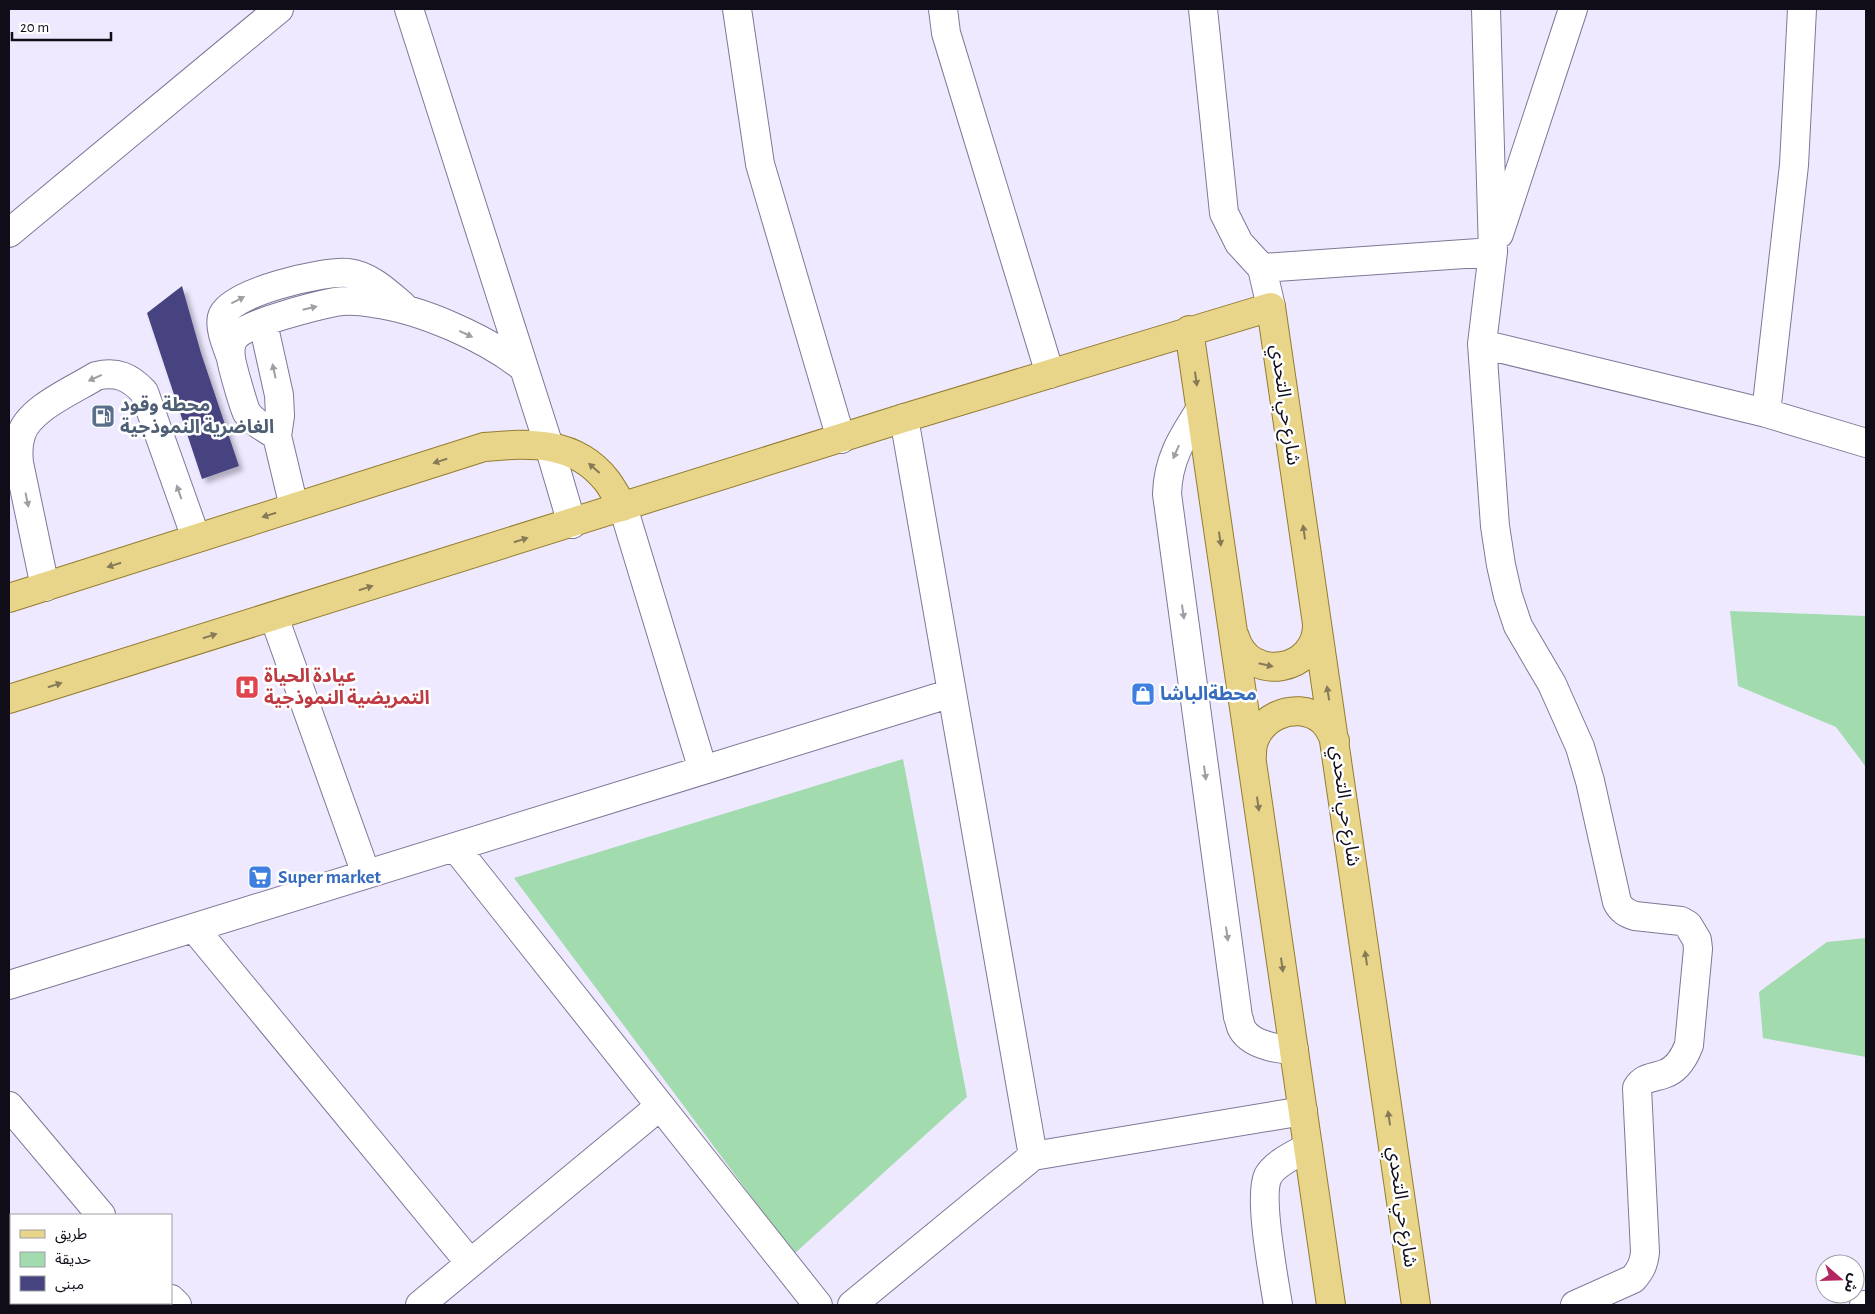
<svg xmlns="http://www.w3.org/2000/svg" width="1875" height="1314" viewBox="0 0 1875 1314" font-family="'Alegreya Sans','Noto Sans Arabic',sans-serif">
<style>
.green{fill:#a1dbae}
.building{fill:#464380;filter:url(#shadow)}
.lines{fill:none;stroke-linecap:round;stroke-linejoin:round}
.minor-casing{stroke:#7f7797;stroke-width:30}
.major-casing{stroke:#927d30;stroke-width:30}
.minor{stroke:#fff;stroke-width:28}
.major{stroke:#e8d58a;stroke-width:28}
.oneway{fill:#9f9ea3}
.oneway2{fill:#877b57}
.labels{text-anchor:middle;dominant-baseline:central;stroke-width:5;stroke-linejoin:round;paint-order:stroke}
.service-label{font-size:19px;font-weight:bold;fill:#4e5e75;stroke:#fff;text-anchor:start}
.street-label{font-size:19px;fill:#100d19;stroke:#fff}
.health-label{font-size:19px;font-weight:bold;fill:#be3a42;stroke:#fff;text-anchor:start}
.shop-label{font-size:19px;font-weight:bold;fill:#366cbe;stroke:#fff;text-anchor:start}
</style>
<defs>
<filter id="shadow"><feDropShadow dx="4.5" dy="4.5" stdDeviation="2.5" flood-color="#0004"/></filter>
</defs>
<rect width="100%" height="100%" fill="#eee9ff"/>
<!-- green -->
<path class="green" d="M 1730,611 L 1866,616 L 1866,767 L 1836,727 L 1738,686 Z
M 903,759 L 967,1097 L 794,1254 L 514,878 Z
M 1866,938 L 1866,1057 L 1763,1038 L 1759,992 L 1827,942 Z"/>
<!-- building -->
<path class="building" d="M 182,286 L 201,353 L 239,466 L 202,479 L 147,313 Z"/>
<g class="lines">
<!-- minor casing -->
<g class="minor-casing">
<path id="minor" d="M 409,9 L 549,446 L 572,524
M 737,9 L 760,164 L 841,439
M 943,9 L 946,33 L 1050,374
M 1203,9 L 1224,213 L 1239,243 L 1262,268 L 1271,307
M 1486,9 L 1493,252 L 1482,344 L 1495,526 L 1501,565 L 1508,596 L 1518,626 L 1552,684 L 1580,747 L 1590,781 L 1617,902 C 1621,910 1626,913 1635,916 L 1681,921 L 1688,925 L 1697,940 L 1698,949 L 1689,1045 C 1684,1058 1677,1070 1664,1074 C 1653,1078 1643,1077 1637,1088 L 1645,1252 C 1644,1263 1641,1270 1633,1279 L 1575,1305
M 9,233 L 279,9
M 1499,234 L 1573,9
M 1262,268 L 1493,252
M 263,323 L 279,395 L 280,416 L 277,436 L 294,507
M 1482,344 L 1766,413 L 1866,443
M 231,358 C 227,346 219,329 222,317 C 227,293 325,270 348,273 C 369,275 388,293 403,306
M 1200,410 C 1182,438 1168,459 1167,494 L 1238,1017 C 1240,1021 1240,1026 1242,1029 C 1251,1045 1277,1049 1294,1050
M 1766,413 L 1794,165 L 1802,9
M 904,418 L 1033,1156
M 277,436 C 267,429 254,423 247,413 C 244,408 232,366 231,358 C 230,351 230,343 235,337 C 247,323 315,306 335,302 C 347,300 361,301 373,303 C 421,309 486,338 524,368
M 623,507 L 703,770
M 45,587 L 19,463 C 18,453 18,444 21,435 C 28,409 74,390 96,376 C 117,371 130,377 144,392 L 196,538
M 274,617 L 366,874
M 455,847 L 818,1305
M 194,928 L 470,1263
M 9,985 L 952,693
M 9,1106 L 101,1215
M 171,1299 L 177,1305
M 420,1305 L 660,1106
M 852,1305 L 1033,1156 L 1303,1111
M 1278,1305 C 1274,1279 1258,1197 1268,1176 C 1275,1163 1296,1154 1308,1147
M 1864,1305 L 1866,1305"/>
</g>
<!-- major casing -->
<g class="major-casing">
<path id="major" d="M 1189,330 L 1331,1305
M 9,598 L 484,447 C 530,443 575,440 607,481 C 613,489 618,499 623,507
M 1235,637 C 1249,684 1318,672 1317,624
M 9,699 L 904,418 L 1271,307 L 1416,1305
M 1252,756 C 1250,720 1295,697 1323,721 C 1329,727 1332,734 1335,741"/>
</g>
<!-- minor -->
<use href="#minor" class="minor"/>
<!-- major -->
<use href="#major" class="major"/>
</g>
<!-- one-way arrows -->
<defs><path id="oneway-solid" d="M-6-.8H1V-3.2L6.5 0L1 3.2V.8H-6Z" transform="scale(1.25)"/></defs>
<g class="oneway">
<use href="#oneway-solid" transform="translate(238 300) rotate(-27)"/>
<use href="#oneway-solid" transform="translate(310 308) rotate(-13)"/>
<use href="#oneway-solid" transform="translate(466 334) rotate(25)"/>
<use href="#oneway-solid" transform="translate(274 371) rotate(-102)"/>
<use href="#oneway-solid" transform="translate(95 378) rotate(156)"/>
<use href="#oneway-solid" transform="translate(1176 452) rotate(114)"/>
<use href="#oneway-solid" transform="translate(179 492) rotate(-109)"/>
<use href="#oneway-solid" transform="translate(27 500) rotate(78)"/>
<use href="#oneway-solid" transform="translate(1183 612) rotate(82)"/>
<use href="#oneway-solid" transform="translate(1205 773) rotate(82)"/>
<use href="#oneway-solid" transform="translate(1227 934) rotate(82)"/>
</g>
<g class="oneway2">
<use href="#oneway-solid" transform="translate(1196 379) rotate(82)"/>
<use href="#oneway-solid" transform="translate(440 461) rotate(163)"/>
<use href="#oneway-solid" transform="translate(594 468) rotate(-139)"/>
<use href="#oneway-solid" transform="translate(269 515) rotate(162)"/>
<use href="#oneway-solid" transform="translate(1304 532) rotate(-98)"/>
<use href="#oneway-solid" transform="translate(1220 539) rotate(82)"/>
<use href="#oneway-solid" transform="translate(521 540) rotate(-17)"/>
<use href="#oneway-solid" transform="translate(114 565) rotate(162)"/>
<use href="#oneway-solid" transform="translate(366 588) rotate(-17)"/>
<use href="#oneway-solid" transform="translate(210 636) rotate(-17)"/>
<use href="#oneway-solid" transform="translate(1266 665) rotate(13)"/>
<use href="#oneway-solid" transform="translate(55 685) rotate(-17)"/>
<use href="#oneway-solid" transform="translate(1328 693) rotate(-99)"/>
<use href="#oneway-solid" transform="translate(1258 804) rotate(82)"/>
<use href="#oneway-solid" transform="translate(1366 958) rotate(-98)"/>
<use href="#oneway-solid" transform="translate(1282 965) rotate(82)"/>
<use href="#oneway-solid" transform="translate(1389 1118) rotate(-98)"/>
</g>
<!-- icons -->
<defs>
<g id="fuel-square" transform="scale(1.25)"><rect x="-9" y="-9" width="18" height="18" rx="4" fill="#5c6f8a" stroke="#fff"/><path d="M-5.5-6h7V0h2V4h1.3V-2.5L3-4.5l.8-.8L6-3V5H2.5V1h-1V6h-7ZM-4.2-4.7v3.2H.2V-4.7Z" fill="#fff"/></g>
<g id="hospital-square" transform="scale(1.25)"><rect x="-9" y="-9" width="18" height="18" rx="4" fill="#e0444e" stroke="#fff"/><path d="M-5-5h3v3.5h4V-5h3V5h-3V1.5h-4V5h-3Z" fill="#fff"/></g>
<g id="shop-square" transform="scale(1.25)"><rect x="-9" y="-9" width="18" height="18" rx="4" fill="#3f7fe0" stroke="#fff"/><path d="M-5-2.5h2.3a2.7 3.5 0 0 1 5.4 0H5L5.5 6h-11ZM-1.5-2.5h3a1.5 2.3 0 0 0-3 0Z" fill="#fff"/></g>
<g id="supermarket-square" transform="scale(1.25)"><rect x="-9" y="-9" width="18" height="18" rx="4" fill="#3f7fe0" stroke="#fff"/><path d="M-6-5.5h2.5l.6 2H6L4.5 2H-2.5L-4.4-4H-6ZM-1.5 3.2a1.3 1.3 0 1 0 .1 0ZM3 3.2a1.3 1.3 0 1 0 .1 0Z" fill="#fff"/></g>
</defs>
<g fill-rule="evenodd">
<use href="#fuel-square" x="103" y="416"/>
<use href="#hospital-square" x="247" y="687"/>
<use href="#shop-square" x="1143" y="694"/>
<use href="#supermarket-square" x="260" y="877"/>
</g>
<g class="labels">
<!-- service labels -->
<g class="service-label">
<text x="120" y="405">محطة وقود<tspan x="120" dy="22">الغاضرية النموذجية</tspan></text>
</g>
<!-- street labels -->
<g class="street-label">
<text transform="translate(1285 405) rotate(82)">شارع حي التحدي</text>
<text transform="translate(1345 806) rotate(82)">شارع حي التحدي</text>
<text transform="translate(1402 1207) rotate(82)">شارع حي التحدي</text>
</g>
<!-- health labels -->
<g class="health-label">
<text x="264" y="676">عيادة الحياة<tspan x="264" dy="22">التمريضية النموذجية</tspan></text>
</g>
<!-- shop labels -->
<g class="shop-label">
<text x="1160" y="694">محطةالباشا</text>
<text x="278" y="877">Super market</text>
</g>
</g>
<!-- border -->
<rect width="1875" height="1314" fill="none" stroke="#100d19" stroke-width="20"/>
<!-- legend -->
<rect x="10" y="1214" width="162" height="90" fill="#ffffff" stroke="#9f9ea3"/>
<rect x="20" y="1230" width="25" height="8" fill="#e8d58a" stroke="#9f9ea3"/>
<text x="55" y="1239" font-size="15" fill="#100d19">طريق</text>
<rect x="20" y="1252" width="25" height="15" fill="#a1dbae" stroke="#9f9ea3"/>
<text x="55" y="1264" font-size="15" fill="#100d19">حديقة</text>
<rect x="20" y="1276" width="25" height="15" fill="#464380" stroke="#9f9ea3"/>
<text x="55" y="1289" font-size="15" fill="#100d19">مبنى</text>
<!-- north arrow -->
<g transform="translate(1840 1279) rotate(110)"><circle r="24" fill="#ffffff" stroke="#9f9ea3"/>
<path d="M0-4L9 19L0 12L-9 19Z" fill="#b3265f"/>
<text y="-8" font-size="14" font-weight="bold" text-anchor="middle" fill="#100d19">ش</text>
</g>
<!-- scale -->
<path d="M12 32v8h99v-8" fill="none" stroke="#100d19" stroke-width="2.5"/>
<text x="20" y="32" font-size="15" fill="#100d19" stroke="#ffffff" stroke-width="4" paint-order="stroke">20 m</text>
</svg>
